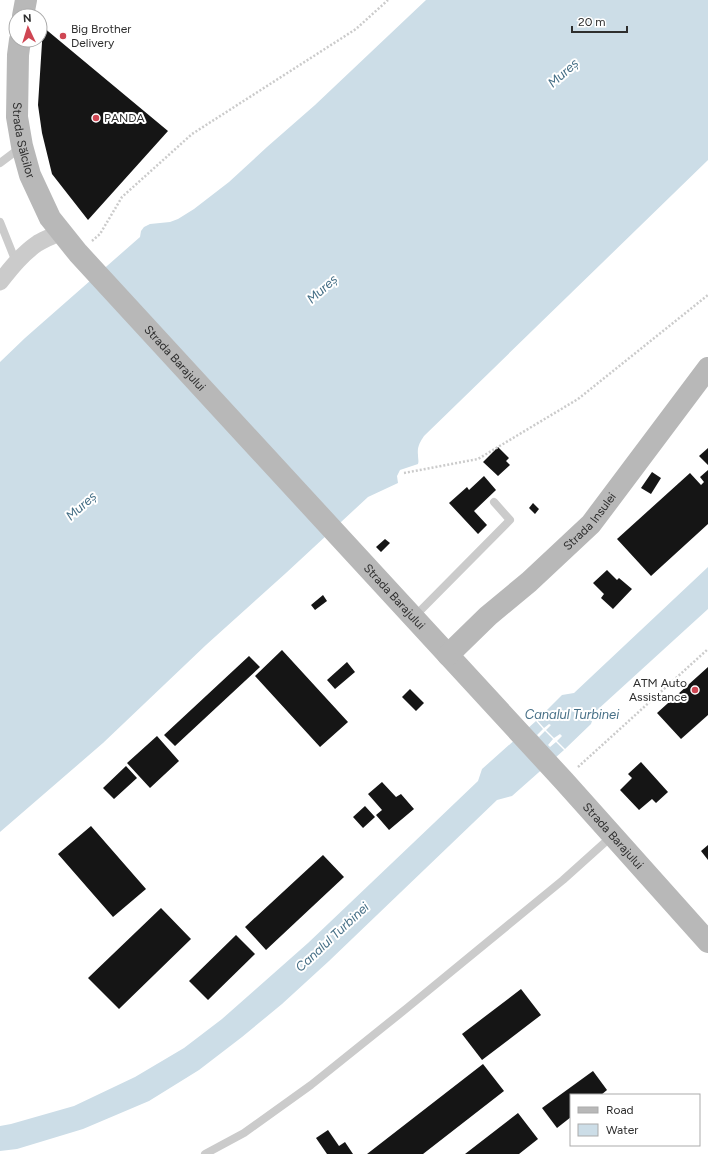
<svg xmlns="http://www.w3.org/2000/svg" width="708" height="1154" viewBox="0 0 708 1154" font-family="Figtree,sans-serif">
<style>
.water{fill:#ccdde7}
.building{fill:#151515}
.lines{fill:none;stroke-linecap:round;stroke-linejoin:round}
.path{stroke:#cbcbcb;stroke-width:2.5;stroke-dasharray:2 2;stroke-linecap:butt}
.lane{stroke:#cbcbcb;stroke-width:8}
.street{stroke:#cbcbcb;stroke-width:17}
.secondary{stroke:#b8b8b8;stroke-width:22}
.poi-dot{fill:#cf4653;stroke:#fff;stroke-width:1.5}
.labels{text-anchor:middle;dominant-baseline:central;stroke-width:4;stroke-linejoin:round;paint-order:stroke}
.poi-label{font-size:12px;fill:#2e2e2e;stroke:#fff;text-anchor:start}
.street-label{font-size:12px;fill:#2e2e2e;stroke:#fff}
.water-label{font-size:13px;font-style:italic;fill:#466f86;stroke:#fff}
</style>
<rect width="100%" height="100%" fill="#fff"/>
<!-- water -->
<path class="water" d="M 426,0 L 708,0 L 708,160 L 424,436 C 420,442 417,447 418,455 C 418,459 419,461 418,464 L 400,470 L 397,476 L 398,483 L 368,497 L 286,573 L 206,645 L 103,743 L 0,832 L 0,362 L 25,338 L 140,237 L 141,231 L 144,227 L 150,224 L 170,222 L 178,219 L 194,209 L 229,182 L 267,147 L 315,105 Z
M 708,567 L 708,609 L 595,712 L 591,724 L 565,749 L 557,741 L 562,736 L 560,734 L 554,738 L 546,730 L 551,725 L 549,724 L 544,728 L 537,720 L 562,695 L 574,693 Z
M 536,721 L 543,729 L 537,735 L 539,737 L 545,731 L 553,739 L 548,745 L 550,747 L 556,742 L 564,750 L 512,796 L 497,800 L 329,961 L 282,1004 L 242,1037 L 199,1070 L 149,1101 L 83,1129 L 17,1149 L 0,1151 L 0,1126 L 11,1124 L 74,1106 L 135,1077 L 184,1048 L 222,1019 L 308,943 L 434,823 L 478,781 L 482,769 Z"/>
<!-- building -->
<path class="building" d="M 43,27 L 168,131 L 88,220 L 52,174 L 42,133 L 38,105 Z
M 498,447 L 509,458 L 506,461 L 510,465 L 498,476 L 483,462 Z
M 708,448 L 708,465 L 699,456 Z
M 708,470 L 708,524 L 651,576 L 617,539 L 690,473 L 701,485 L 704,482 L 700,477 Z
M 652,472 L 661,478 L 651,494 L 641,488 Z
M 484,476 L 496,490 L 474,511 L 487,525 L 478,534 L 449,503 L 467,487 L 469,490 Z
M 533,503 L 539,509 L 535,514 L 529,508 Z
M 385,539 L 390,543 L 381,552 L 376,547 Z
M 607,570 L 617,580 L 619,578 L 632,589 L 613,609 L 601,598 L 604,594 L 593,583 Z
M 323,595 L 327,601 L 315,610 L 311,605 Z
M 282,650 L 348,722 L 320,747 L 255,676 Z
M 249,656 L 260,667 L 175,746 L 164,735 Z
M 347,662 L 355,672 L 335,689 L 327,680 Z
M 708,667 L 708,715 L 681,739 L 657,713 Z
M 410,689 L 424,703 L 416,711 L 402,697 Z
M 157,736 L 179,761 L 150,788 L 127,763 Z
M 641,762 L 668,792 L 656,803 L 652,799 L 639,810 L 620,790 L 632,778 L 628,774 Z
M 126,766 L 137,778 L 114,799 L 103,788 Z
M 382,782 L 396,797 L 401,794 L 414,809 L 389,830 L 376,815 L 382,810 L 368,794 Z
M 365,806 L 375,817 L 363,828 L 353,817 Z
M 91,826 L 146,889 L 113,917 L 58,854 Z
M 708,845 L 708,860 L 701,851 Z
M 323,855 L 344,877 L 266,950 L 245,927 Z
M 161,908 L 191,939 L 119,1009 L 88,978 Z
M 236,935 L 255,954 L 208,1000 L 189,981 Z
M 521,989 L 541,1015 L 482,1060 L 462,1034 Z
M 483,1064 L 504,1091 L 423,1154 L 367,1154 Z
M 593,1071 L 607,1090 L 601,1095 L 571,1095 L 571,1117 L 557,1128 L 542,1108 Z
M 518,1113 L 538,1139 L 519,1154 L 465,1154 Z
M 328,1130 L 339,1146 L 345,1142 L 353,1154 L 327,1154 L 316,1138 Z"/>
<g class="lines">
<!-- path -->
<path class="path" d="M 92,241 L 100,234 L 122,197 L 192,134 L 356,29 L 388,0
M 404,473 L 478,459 L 578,399 L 708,295
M 578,767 L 708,649"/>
<!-- lane -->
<path class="lane" d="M 0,163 L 20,148
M 0,222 L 16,262
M 414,617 L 510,520 L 494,502
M 205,1154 L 244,1133 L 311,1085 L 407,1008 L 563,880 L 612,836"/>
<!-- street -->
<path class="street" d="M 0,282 C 11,268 23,253 38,243 C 45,239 53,236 61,232"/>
<!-- secondary -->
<g class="secondary">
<path d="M 23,16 L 26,0"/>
<path id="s1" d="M 20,40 L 18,55 L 17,117 L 22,146 L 30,175 L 50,218 L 78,253 L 564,781 L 708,942"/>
<path id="s2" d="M 448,655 L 488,616 L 529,582 L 591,524 L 708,368"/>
</g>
</g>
<!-- markers -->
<g class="poi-dot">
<circle cx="63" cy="36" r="4"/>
<circle cx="96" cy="118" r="4"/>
<circle cx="695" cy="690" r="4"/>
</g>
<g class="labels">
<!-- poi labels -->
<g class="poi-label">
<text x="71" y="29">Big Brother<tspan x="71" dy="14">Delivery</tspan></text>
<text x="104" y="118">PANDA</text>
<text x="687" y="683" text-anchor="end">ATM Auto<tspan x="687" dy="14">Assistance</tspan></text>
</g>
<!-- street labels -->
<g class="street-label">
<text stroke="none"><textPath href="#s1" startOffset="101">Strada Sălcilor</textPath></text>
<text stroke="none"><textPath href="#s1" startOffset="372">Strada Barajului</textPath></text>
<text stroke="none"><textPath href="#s2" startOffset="195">Strada Insulei</textPath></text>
<text stroke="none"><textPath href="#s1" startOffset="696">Strada Barajului</textPath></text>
<text stroke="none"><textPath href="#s1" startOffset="1020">Strada Barajului</textPath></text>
</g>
<!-- water labels -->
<g class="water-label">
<text transform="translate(563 73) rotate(-42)">Mureș</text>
<text transform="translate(322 289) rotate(-42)">Mureș</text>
<text transform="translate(81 506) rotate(-42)">Mureș</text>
<text x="572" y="714">Canalul Turbinei</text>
<text transform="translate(332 937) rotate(-43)">Canalul Turbinei</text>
</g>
</g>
<!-- legend -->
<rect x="570" y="1094" width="130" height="52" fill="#ffffff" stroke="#ababab"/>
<rect x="578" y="1107" width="20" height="6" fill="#b8b8b8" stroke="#ababab"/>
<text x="606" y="1114" font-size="12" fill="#2e2e2e">Road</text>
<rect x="578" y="1124" width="20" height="12" fill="#ccdde7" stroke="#ababab"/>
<text x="606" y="1134" font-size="12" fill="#2e2e2e">Water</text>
<!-- north arrow -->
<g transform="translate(28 28) rotate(356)"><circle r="19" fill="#ffffff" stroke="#ababab"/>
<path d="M0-3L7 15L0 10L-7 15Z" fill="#cf4653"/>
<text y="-6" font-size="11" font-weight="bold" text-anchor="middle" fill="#2e2e2e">N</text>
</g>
<!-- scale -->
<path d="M572 26v6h55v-6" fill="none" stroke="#2e2e2e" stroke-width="2"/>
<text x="578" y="26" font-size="12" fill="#2e2e2e" stroke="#ffffff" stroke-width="3" paint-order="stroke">20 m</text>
</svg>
